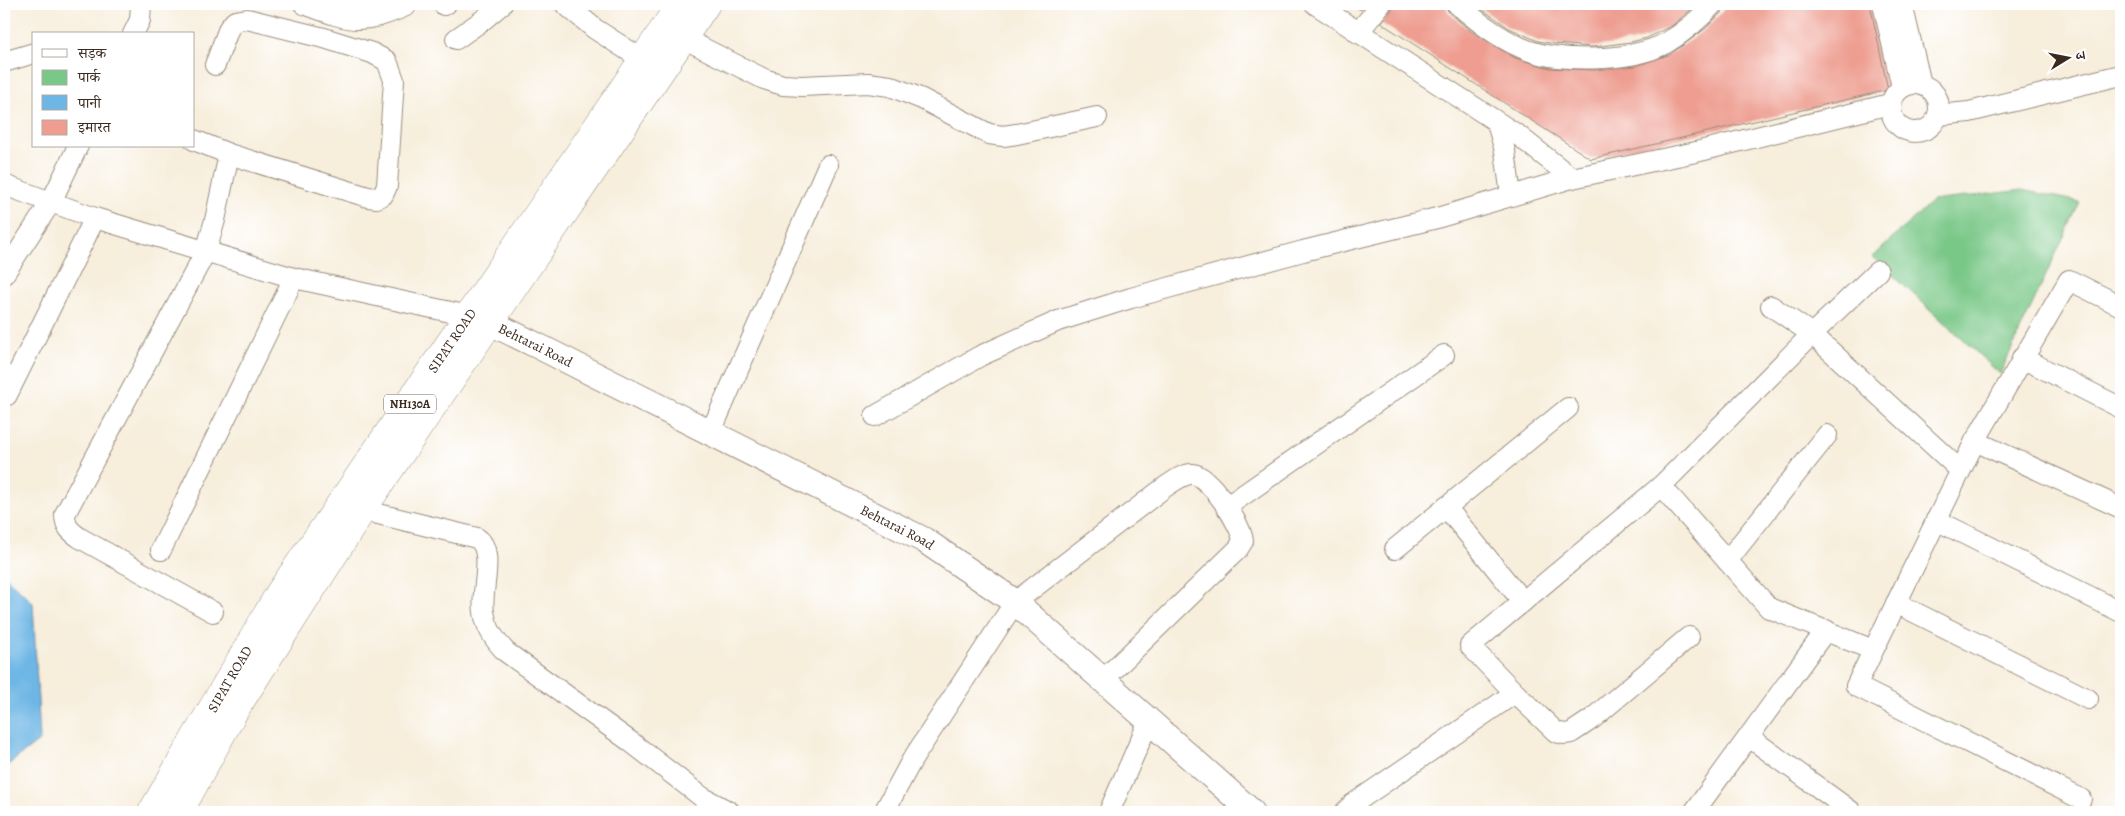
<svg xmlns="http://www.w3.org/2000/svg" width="2125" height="816" viewBox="0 0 2125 816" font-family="Alegreya,'Noto Serif Devanagari',serif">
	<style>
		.green { fill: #7ac888; stroke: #5a7953 }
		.water { fill: #6db6e5; stroke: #547082 }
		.building { fill: #ee9d90 }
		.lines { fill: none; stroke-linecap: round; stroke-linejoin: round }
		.minor-casing { stroke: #998c7d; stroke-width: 22 }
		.major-casing { stroke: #998c7d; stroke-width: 27 }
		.highway-casing { stroke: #998c7d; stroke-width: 29 }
		.minor { stroke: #fff; stroke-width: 20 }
		.major { stroke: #fff; stroke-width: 25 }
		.highway { stroke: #fff; stroke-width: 28 }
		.labels { text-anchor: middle; stroke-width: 4.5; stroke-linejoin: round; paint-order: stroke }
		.shield { fill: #fff; stroke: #766a62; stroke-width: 1 }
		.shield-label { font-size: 12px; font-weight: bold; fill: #3b2a1e }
		.street-label { font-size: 14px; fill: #3b2a1e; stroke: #fff }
	</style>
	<rect width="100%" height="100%" fill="#fff"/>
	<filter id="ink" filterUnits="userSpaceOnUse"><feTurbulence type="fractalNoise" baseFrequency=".02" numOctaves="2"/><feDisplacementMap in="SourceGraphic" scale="10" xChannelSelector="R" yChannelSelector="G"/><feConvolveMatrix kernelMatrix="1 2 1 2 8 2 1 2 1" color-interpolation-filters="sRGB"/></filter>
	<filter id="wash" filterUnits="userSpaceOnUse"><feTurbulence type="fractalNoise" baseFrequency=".0096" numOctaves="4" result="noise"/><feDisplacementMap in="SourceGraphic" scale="20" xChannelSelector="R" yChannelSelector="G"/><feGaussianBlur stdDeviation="1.12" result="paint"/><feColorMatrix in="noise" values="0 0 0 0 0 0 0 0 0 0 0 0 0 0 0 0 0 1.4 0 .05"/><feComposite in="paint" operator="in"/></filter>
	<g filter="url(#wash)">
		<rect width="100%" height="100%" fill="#f7eedc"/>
		<path class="green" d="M2022,190L2080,202L2000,374L1873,257L1932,201Z"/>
		<path class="water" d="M4,575L33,603L40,740L4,768Z"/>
		<g id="blocks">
			<g class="building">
				<path d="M1350,4H1366L1361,10Z"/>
				<path d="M1393,4H1445L1449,13L1472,32L1515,58L1550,68L1593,70L1636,66L1671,54L1705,29L1722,12L1725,4H1870L1888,90L1591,159L1381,23L1391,11Z"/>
				<path d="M1475,4H1697L1673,25L1647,38L1631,42L1593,47L1555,44L1538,41L1509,28Z"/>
			</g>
		</g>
	</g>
	<g filter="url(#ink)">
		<use href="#blocks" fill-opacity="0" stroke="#998c7d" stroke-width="1"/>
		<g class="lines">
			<defs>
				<g id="minor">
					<path d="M304,4C350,21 360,26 406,6"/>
					<path d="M565,4L595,29L643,60"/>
					<path d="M1315,4L1519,136L1572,178"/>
					<path d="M1457,4C1477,21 1496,36 1520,47C1555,64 1632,62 1666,43C1685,32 1699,20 1713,4"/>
					<path d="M1883,4L1902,87"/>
					<path d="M1902,4L1921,84"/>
					<path d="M444,5L446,4"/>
					<path d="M1358,33L1381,4"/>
					<path d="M133,34L140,20L141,4"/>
					<path d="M683,38L764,79L783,85L802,86L868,83L890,86L922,99L989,134L1003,136L1017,134L1097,117"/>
					<path d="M456,39L483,20L502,4"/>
					<path d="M4,62L34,53"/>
					<circle cx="1915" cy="108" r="24"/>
					<path d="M1938,115L1969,112L2121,75"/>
					<path d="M1497,123L1505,151L1511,196"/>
					<path d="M194,140L229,154L368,197L377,198L383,195L387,186L394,80L387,61L372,53L324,38L247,19L235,21L229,28L215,65"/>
					<path d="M4,185L95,218L294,278L469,316"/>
					<path d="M4,274L51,202L78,146"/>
					<path d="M1771,306L1812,334L1960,470"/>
					<path d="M2022,358L2121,408"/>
					<path d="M4,395H7L95,218"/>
					<path d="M875,416L980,356L1058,321L1131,298L1303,251L1437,218L1572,178L1696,152L1890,104"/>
					<path d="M710,434L828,165"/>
					<path d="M1975,441L2121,508"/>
					<path d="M1661,486L1769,608L1873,650"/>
					<path d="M1226,507L1444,355"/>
					<path d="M1446,507L1523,602"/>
					<path d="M362,510L477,538C496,551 480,591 484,612C486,628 494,640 506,652L631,742L702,797L730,812"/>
					<path d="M1936,520L2121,612"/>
					<path d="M1395,549L1568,408"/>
					<path d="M161,550L294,278"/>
					<path d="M1727,561L1827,435"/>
					<path d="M1896,603L2088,699"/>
					<path d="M213,612L80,538C70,531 65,527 65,514L206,251L215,220L229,154"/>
					<path d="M1515,693L1556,732L1564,734L1571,733L1592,719L1689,637"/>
					<path d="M1749,737L1852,812"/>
					<path d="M2081,799L1856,686L1975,441L2069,280L2121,306"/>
					<path d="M884,812L912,760L1015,602L1165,487C1173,482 1184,473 1193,474C1210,476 1242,526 1243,541L1238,549L1103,680"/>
					<path d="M1109,812L1149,721"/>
					<path d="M1345,812L1353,804L1515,693L1470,646L1661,486L1812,334L1878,271"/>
					<path d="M1694,812L1826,630"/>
				</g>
				<g id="major">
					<path id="s1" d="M471,316L489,322L538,346L924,540L1015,602L1252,812"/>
				</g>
				<g id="highway">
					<path id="s2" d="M152,812L279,594L681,4"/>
					<path d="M179,812L234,711L362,510L706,4"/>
				</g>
			</defs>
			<use href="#minor" class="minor-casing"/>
			<use href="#major" class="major-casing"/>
			<use href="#highway" class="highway-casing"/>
			<use href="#minor" class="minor"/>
			<use href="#major" class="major"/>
			<use href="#highway" class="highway"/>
		</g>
	</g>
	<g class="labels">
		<rect class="shield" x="384" y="394.5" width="52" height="19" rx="4"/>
		<g class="shield-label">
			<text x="410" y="408">NH130A</text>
		</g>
		<g class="street-label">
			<text dy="5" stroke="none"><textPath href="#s2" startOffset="559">SIPAT ROAD</textPath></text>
			<text dy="5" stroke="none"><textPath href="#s1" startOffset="71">Behtarai Road</textPath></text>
			<text dy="5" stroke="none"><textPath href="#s1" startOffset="476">Behtarai Road</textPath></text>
			<text dy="5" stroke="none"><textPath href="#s2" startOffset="154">SIPAT ROAD</textPath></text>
		</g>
	</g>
	<rect width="2125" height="816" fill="none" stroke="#fff" stroke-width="20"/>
	<rect x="32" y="32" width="162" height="115" fill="#ffffff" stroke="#b1aaa5"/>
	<rect x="42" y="49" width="25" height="8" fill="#ffffff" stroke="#b1aaa5"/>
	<text x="78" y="58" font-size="15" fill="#3b2a1e">सड़क</text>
	<rect x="42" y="70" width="25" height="15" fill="#7ac888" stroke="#b1aaa5"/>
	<text x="78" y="82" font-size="15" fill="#3b2a1e">पार्क</text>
	<rect x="42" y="95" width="25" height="15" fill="#6db6e5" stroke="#b1aaa5"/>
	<text x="78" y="108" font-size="15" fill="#3b2a1e">पानी</text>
	<rect x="42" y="120" width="25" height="15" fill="#ee9d90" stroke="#b1aaa5"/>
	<text x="78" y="132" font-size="15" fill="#3b2a1e">इमारत</text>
	<g transform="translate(2068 58) rotate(80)" stroke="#ffffff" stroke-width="4" paint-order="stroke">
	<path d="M0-4L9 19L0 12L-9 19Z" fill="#3b2a1e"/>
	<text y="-8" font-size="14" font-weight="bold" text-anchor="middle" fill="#3b2a1e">उ</text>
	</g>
</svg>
